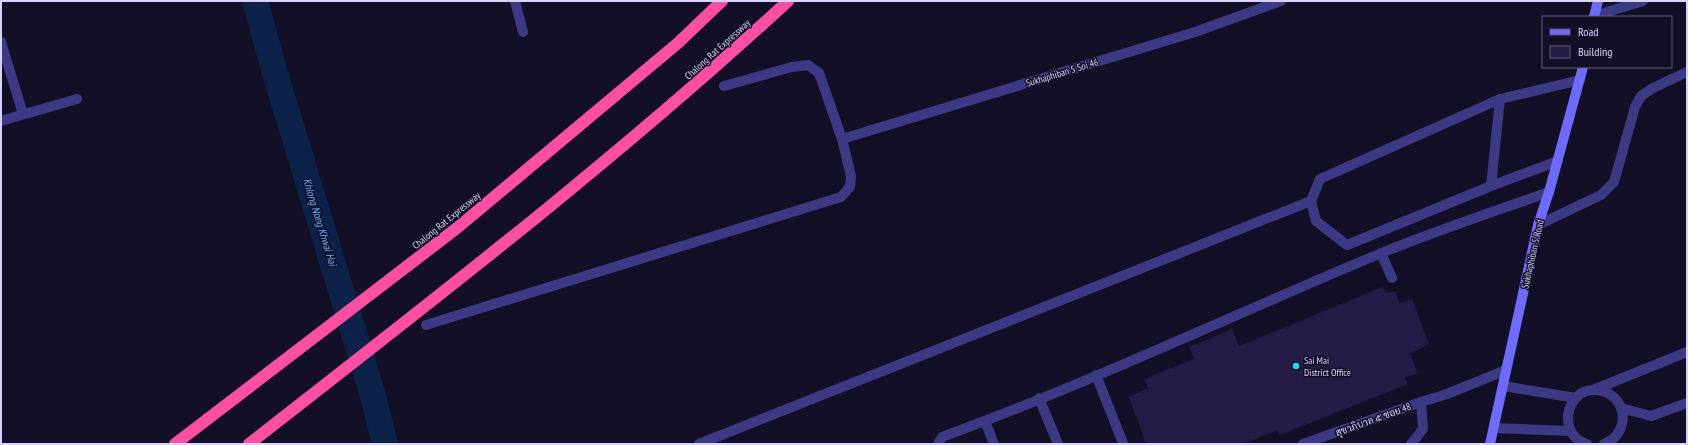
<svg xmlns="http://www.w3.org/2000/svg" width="1688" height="445" viewBox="0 0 1688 445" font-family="'PT Sans Narrow',Sarabun,sans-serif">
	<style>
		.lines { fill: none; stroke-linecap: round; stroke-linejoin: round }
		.canal { stroke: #0c2248; stroke-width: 26 }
		.building { fill: #241b47 }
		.service { stroke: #3d3a85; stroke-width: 10 }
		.minor { stroke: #3d3a85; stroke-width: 10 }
		.secondary { stroke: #6f6bff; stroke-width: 10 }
		.motorway { stroke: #ff4fa3; stroke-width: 12 }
		.poi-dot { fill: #00e5ff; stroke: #130f26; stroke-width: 1.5 }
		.labels { text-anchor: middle; stroke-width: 3; stroke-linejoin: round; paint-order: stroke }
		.street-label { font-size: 10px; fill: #d9d4ff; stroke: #130f26 }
		.poi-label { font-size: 10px; fill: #d9d4ff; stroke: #130f26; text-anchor: start }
		.water-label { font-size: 11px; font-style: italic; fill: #62b6ff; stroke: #130f26 }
	</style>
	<rect width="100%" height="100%" fill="#130f26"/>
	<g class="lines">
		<path class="canal" d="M255,1L275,73L373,396L385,444"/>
	</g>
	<path class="building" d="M1383,287L1386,293L1395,291L1400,303L1412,299L1429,344L1410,354L1418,373L1405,378L1408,384L1280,435L1277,430L1243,444H1146L1129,397L1148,388L1144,379L1194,359L1189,347L1232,329L1239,346Z"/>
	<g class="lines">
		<g class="service">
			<path d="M515,1L523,32"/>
			<path d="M1594,16L1643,1"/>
			<path d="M1,42L23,114"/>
			<path d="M1558,161L1491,186L1347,245L1316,221L1311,201L1320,179L1500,99L1580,80"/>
			<path d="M1491,186L1500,99"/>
			<path d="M1538,225L1601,195L1614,182L1635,107L1641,96L1653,88L1687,72"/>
			<path d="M1381,253L1392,278"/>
			<path d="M1096,375L1123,443"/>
			<path d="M1039,398L1058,444"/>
			<path d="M985,421L994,444"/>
			<path d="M699,444L1311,201"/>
			<path d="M938,444L942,437C1090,383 1233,315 1379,254C1435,231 1493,212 1549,192"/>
			<path d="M1303,444L1421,402"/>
			<path d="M1411,444L1423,429L1421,402L1447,394L1506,370"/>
		</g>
		<g class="minor">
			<path d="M1,121L77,99"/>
			<path d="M842,139L1195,32L1281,1"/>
			<path d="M426,325L841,197L850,187L851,176L842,139L819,73L808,65L792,67L724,86"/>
			<path d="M1503,386L1576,398"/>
			<path d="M1593,390L1687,352"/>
			<path d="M1621,408L1651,416L1687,403"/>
			<path d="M1494,428L1571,431"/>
			<path d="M1587,444C1558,436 1564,391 1593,390C1626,389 1634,432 1604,444"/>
		</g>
		<g class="secondary">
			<path d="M1594,17L1598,1"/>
			<path d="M1490,444L1538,225L1549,192L1583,67"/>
		</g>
		<g class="motorway">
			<path d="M175,444L457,228L678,43L722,1"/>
			<path d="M249,444C432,301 617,159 788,1"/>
		</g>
	</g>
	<circle class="poi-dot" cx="1296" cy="366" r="4"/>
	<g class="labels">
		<g class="street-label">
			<text transform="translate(717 49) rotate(-42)" y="4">Chalong Rat Expressway</text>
			<text transform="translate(1062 72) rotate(-17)" y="4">Sukhaphiban 5 Soi 46</text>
			<text transform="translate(446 220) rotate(-39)" y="4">Chalong Rat Expressway</text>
			<text transform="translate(1532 254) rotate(-77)" y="4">Sukhaphiban 5 Road</text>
			<text transform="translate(1373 419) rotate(-20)" y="4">สุขาภิบาล ๕ ซอย 48</text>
		</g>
		<g class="poi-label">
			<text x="1304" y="364">Sai Mai<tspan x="1304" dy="12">District Office</tspan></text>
		</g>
		<g class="water-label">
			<text transform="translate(320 222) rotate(73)" y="4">Khlong Nong Khwai Hai</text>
		</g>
	</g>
	<rect width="1688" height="445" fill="none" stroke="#d9d4ff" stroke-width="4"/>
	<rect x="1542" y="16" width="130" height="52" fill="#130f26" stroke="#625e7d"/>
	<rect x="1550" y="29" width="20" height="6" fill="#6f6bff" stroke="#625e7d"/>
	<text x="1578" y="36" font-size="12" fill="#d9d4ff">Road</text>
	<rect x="1550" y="46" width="20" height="12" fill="#241b47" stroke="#625e7d"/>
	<text x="1578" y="56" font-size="12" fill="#d9d4ff">Building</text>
</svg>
